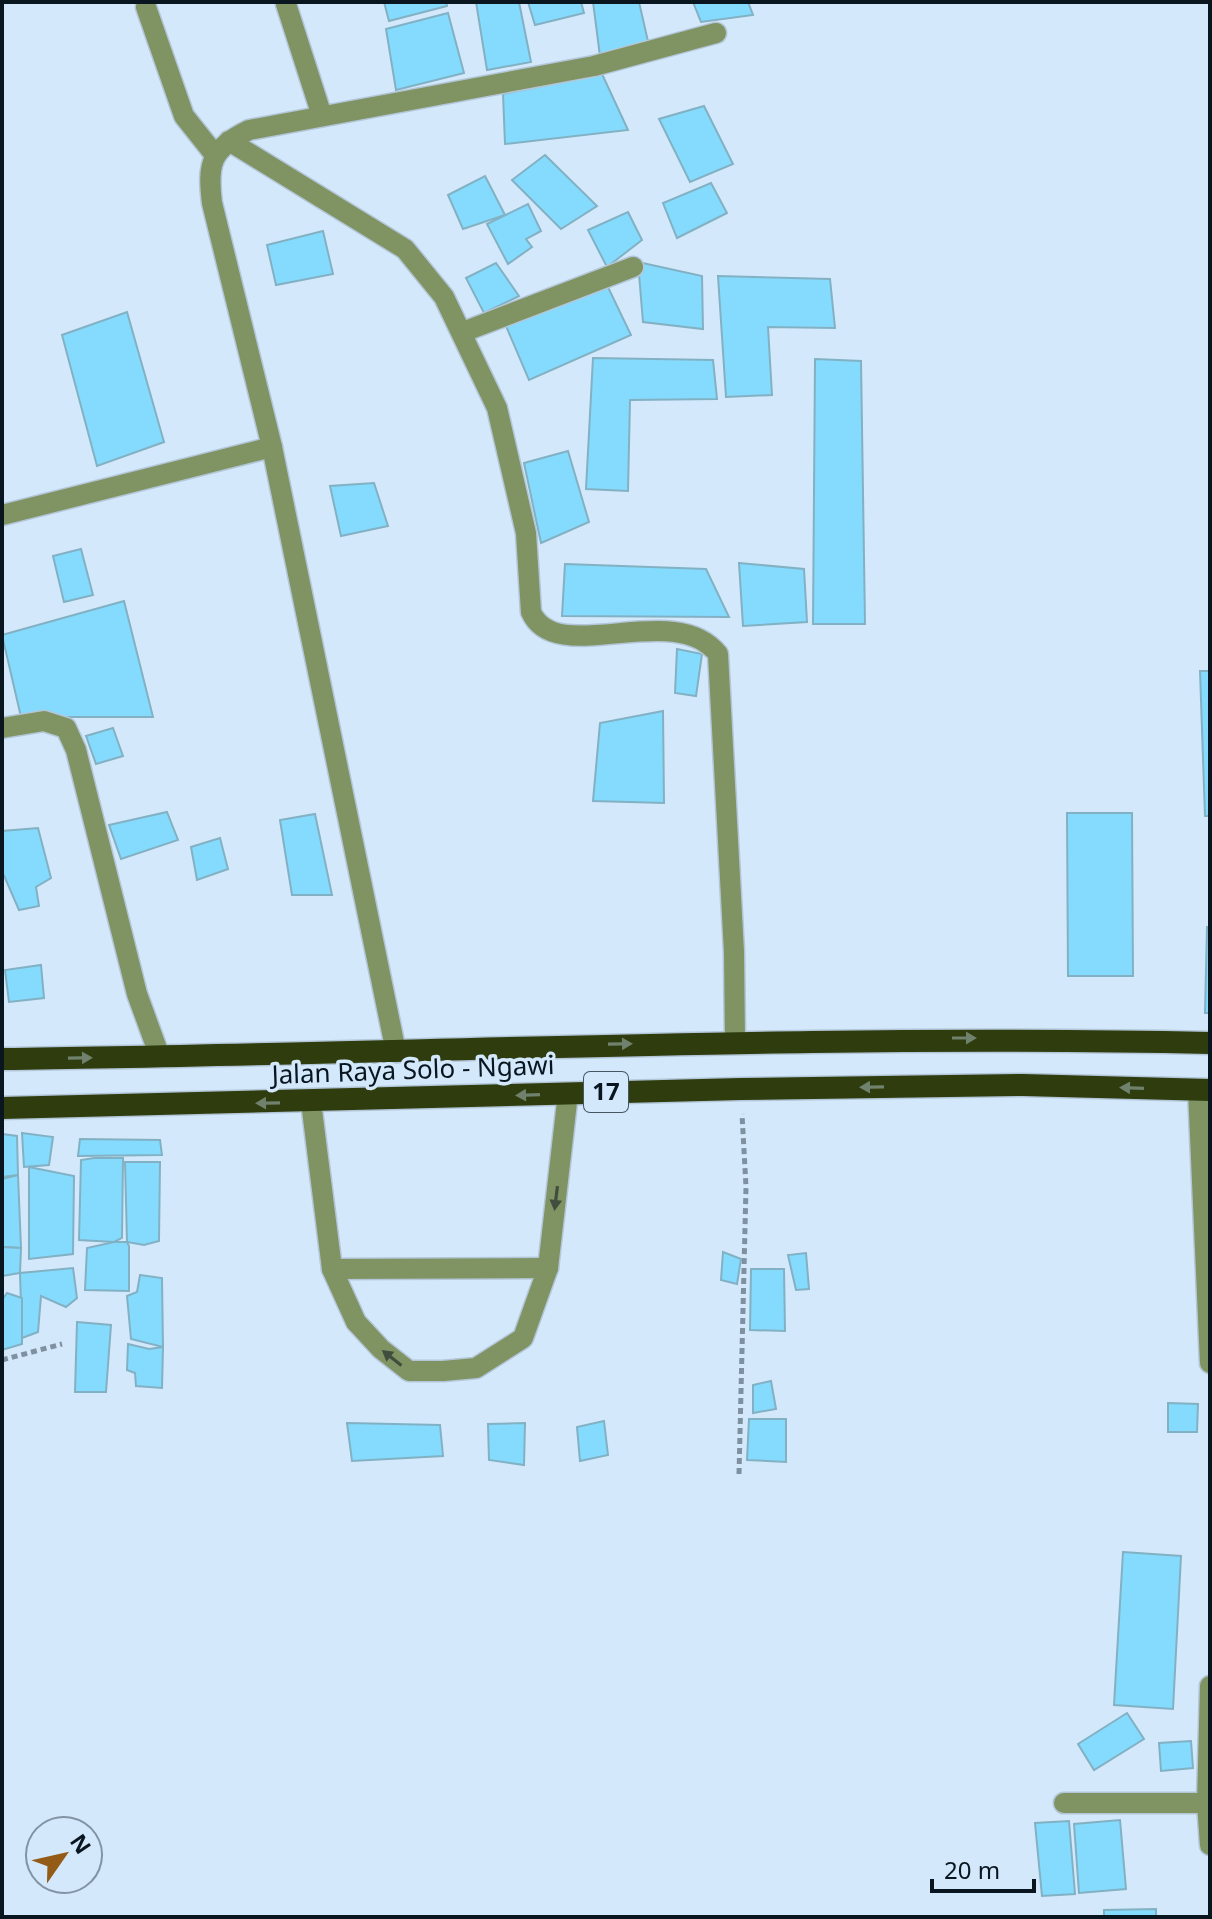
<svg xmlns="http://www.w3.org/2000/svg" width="1212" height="1919" viewBox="0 0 1212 1919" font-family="'Noto Sans',sans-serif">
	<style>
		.building { fill: #85dbfe; stroke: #82b1c4; stroke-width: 2 }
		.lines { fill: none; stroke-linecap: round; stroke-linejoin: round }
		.service-casing { stroke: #b3c6d8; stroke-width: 23 }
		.minor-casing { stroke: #b3c6d8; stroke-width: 23 }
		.trunk-casing { stroke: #b3c6d8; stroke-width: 25 }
		.path { stroke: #7f91a0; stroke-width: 5; stroke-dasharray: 6 4; stroke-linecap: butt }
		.service { stroke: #809363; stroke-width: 20 }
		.minor { stroke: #809363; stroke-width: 20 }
		.trunk { stroke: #2e3c0e; stroke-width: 22 }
		.oneway { fill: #70816d }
		.oneway2 { fill: #3f4e3e }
		.labels { text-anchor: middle; stroke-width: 7; stroke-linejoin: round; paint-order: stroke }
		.shield { fill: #d3e8fb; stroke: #465562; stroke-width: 2 }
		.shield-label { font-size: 24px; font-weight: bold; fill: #091620 }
		.street-label { font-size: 26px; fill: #091620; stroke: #d3e8fb }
	</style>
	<rect width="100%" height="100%" fill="#d3e8fb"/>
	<g class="building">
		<path d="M384,2H446L447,6L389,21Z"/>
		<path d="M476,2H519L531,62L487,70Z"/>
		<path d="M528,2H581L584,13L535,25Z"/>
		<path d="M593,2H639L650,50L601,64Z"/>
		<path d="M693,2H748L753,15L701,22Z"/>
		<path d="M448,13L464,73L396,90L386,29Z"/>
		<path d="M602,74L628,130L505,144L503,94Z"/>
		<path d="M704,106L733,164L690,182L659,119Z"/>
		<path d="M545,155L597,206L561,229L512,180Z"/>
		<path d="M485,176L505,215L463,229L448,195Z"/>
		<path d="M711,183L727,213L677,238L663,203Z"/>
		<path d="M528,204L541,231L526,239L532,247L508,264L487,224Z"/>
		<path d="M628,212L642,240L607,267L588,230Z"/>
		<path d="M323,231L333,274L276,285L267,245Z"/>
		<path d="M638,262L702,276L703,329L643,322Z"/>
		<path d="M496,263L519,296L484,313L466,278Z"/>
		<path d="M718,276L830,279L835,328L768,327L772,395L726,397Z"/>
		<path d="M606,283L631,335L529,380L506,326Z"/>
		<path d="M127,312L164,442L97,466L62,335Z"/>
		<path d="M593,358L713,360L717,399L630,400L628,491L586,489Z"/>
		<path d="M815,359L861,361L865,624H813Z"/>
		<path d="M568,451L589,522L541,543L524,463Z"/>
		<path d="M374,483L388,526L341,536L330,486Z"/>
		<path d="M81,549L93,595L64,602L53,556Z"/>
		<path d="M739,563L804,569L807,622L743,626Z"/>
		<path d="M565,564L706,569L729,617L562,616Z"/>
		<path d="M124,601L153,717H21L2,635Z"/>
		<path d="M677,649L702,654L696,696L675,693Z"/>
		<path d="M1200,671H1210V816H1205Z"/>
		<path d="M663,711L664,803L593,801L600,723Z"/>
		<path d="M113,728L123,756L96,764L86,736Z"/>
		<path d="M167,812L178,840L121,859L109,825Z"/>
		<path d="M1067,813H1132L1133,976H1068Z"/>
		<path d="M315,814L332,895H292L280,820Z"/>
		<path d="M38,828L51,878L36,887L39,906L19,910L2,871V831Z"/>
		<path d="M220,838L228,869L197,880L191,847Z"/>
		<path d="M1207,927H1210V1013H1205Z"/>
		<path d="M41,965L44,998L9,1002L5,970Z"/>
		<path d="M22,1133L53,1137L49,1165L24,1167Z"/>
		<path d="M2,1134L17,1136L18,1175L2,1177Z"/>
		<path d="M80,1139L160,1140L162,1155L78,1156Z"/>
		<path d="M94,1158H123L122,1238L114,1242L79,1240L81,1160Z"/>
		<path d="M125,1162H160L159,1241L144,1245L127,1242Z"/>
		<path d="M29,1167L74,1176L73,1254L29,1259Z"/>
		<path d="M18,1175L21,1248L2,1247V1179Z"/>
		<path d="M114,1242H127L129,1246V1291L85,1290L87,1248Z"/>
		<path d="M2,1247L21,1248L20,1273L2,1276Z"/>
		<path d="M723,1252L741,1259L737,1284L721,1280Z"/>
		<path d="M806,1253L809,1289L796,1290L788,1255Z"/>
		<path d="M73,1268L77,1298L66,1307L41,1296L38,1332L22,1338L20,1273Z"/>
		<path d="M751,1269H784L785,1331L750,1330Z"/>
		<path d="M140,1275L162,1278L163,1347L131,1339L127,1296L137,1292Z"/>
		<path d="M7,1293L22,1298V1344L2,1350V1300Z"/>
		<path d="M77,1322L111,1325L106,1392H75Z"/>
		<path d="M128,1344L149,1349L163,1347L162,1388L136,1386L135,1373L127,1370Z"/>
		<path d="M771,1381L776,1409L753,1413V1385Z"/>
		<path d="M1168,1403L1198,1404L1197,1432H1168Z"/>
		<path d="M749,1419H786V1462L747,1460Z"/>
		<path d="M604,1421L608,1455L580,1461L577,1427Z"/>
		<path d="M347,1423L440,1425L443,1456L352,1461Z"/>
		<path d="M525,1423L524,1465L489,1460L488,1424Z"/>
		<path d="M1123,1552L1181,1556L1173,1709L1114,1705Z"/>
		<path d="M1127,1713L1144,1739L1094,1770L1078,1744Z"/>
		<path d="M1191,1741L1193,1768L1161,1771L1159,1743Z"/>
		<path d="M1120,1820L1126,1889L1079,1893L1074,1824Z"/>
		<path d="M1069,1821L1075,1894L1042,1896L1035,1823Z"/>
		<path d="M1156,1909V1917H1104V1910Z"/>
	</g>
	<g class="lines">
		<defs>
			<g id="service">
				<path d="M146,7L184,116L215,155"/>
				<path d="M311,1102L332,1269L356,1322L381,1349L409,1371H443L476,1368L523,1338L548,1268L568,1093"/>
				<path d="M332,1269L548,1268"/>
				<path d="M1064,1803H1207"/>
			</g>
			<g id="minor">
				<path d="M286,4L322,116"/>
				<path d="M229,141L405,249L444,297L497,408L526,533L531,612C556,669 674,598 718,654L734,952L735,1041"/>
				<path d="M463,332L633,267"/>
				<path d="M2,515L272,447"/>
				<path d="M2,728L44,721L66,728L76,750L137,994L160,1057"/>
				<path d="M396,1052L272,447L212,203C207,163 211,149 249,130L594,66L716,33"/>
				<path d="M1198,1090L1210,1363"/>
				<path d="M1210,1686L1207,1803L1210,1845"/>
			</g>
			<g id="trunk">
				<path d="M2,1059C405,1054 807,1034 1210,1043"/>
				<path d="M2,1108L741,1089L1023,1085L1210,1090"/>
			</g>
		</defs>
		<use href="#service" class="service-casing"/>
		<use href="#minor" class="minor-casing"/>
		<use href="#trunk" class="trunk-casing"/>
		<g class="path">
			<path d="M2,1360L62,1344"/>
			<path d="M739,1474L746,1187L742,1114"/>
		</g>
		<use href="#service" class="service"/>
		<use href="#minor" class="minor"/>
		<use href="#trunk" class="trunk"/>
	</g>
	<defs><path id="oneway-solid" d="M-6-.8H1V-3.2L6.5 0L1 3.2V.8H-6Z" transform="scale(2)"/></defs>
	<g class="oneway">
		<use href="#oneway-solid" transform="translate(964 1038)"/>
		<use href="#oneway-solid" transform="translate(620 1044) rotate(-1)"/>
		<use href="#oneway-solid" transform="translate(80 1058) rotate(-1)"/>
		<use href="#oneway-solid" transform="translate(872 1087) rotate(179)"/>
		<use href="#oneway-solid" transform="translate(1132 1088) rotate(-178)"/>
		<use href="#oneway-solid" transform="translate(528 1095) rotate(178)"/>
		<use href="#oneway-solid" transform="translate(268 1103) rotate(179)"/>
	</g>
	<g class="oneway2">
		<use href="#oneway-solid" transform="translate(556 1198) rotate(97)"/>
		<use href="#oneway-solid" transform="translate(392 1358) rotate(-142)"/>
	</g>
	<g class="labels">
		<rect class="shield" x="584" y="1072" width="44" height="40" rx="6"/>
		<g class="shield-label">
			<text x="606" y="1100">17</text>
		</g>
		<g class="street-label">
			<text transform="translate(413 1070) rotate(-2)" y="9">Jalan Raya Solo - Ngawi</text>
		</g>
	</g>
	<rect width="1212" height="1919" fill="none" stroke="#091620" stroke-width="8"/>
	<g transform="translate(64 1855) rotate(56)"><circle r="38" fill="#d3e8fb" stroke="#8294a3" stroke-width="2"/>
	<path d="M0-6L14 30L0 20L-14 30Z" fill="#935b15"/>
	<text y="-12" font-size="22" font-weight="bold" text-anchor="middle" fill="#091620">N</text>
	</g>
	<path d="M932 1879v12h102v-12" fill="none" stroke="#091620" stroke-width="4"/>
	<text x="944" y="1879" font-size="24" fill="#091620" stroke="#d3e8fb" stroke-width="6" paint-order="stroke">20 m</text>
</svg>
